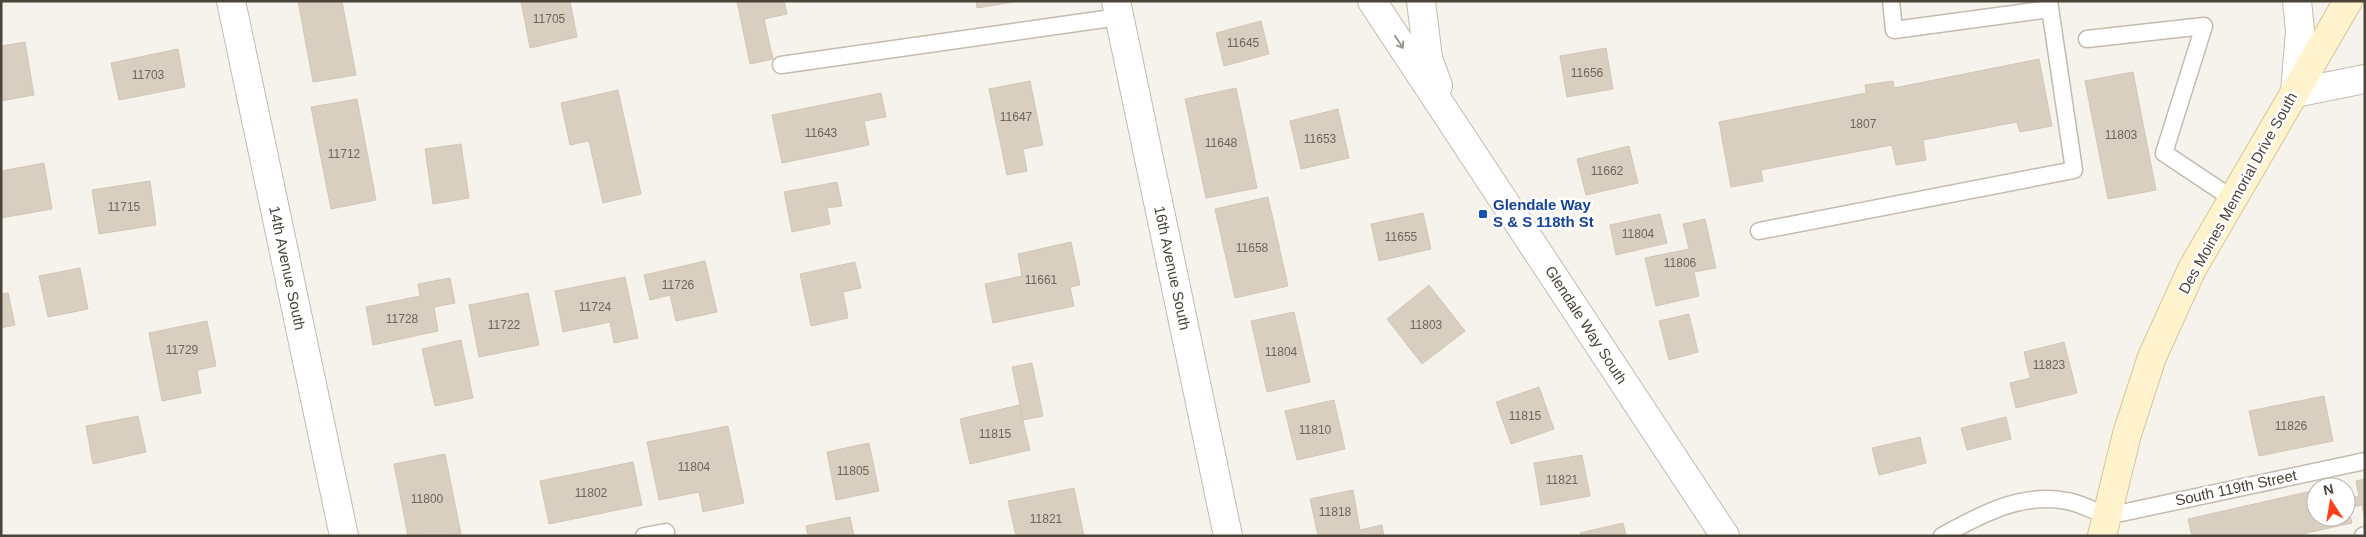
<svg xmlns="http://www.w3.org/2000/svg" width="2366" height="537" viewBox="0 0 2366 537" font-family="Arial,sans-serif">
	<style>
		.building { fill: #d8cfc1; stroke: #d3c7b4 }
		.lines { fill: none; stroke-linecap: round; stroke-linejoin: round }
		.service-casing { stroke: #c2bbae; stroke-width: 19 }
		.minor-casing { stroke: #c2bbae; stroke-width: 30 }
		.tertiary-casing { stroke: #c2bbae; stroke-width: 30 }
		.secondary-casing { stroke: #d6c79b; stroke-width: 30 }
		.service { stroke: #fff; stroke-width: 16 }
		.minor { stroke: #fff; stroke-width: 28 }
		.tertiary { stroke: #fff; stroke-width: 28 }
		.secondary { stroke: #fff3cd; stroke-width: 28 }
		.oneway { stroke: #9c9892 }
		.transit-dot { fill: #1a4fb4; stroke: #fff; stroke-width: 2 }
		.labels { text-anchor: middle; stroke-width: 5; stroke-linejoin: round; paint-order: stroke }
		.number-label { font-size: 12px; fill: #6e675b }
		.street-label { font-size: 15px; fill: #4b4439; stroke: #fff }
		.transit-label { font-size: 15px; font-weight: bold; fill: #164399; stroke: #fff; text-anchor: start }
	</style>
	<rect width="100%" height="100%" fill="#f6f3ec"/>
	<g class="building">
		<path d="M298,1H342L356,75L313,82Z"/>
		<path d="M521,1H570L577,37L530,48Z"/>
		<path d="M737,1H784L787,14L764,19L773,59L750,64Z"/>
		<path d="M976,1H1020L977,8Z"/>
		<path d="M1261,21L1269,54L1224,66L1216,33Z"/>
		<path d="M25,42L34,95L1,101V46Z"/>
		<path d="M1606,48L1613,89L1567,97L1560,56Z"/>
		<path d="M178,49L185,87L119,100L111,63Z"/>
		<path d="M2039,59L2052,126L2020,132L2017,122L1923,140L1926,160L1896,165L1892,145L1761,170L1763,181L1731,187L1719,122L1866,93L1865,85L1893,81L1894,88Z"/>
		<path d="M2133,72L2156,190L2108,199L2085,81Z"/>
		<path d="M1030,81L1043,145L1023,149L1027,171L1007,175L989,89Z"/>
		<path d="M1236,88L1257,188L1206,198L1185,99Z"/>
		<path d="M618,90L641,194L603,203L589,141L570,145L561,103Z"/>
		<path d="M881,93L886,117L864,121L869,145L782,163L772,115Z"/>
		<path d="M357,99L376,200L331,209L311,107Z"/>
		<path d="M1338,109L1349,158L1301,169L1290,121Z"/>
		<path d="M461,144L469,198L433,204L425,149Z"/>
		<path d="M1629,146L1638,183L1586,195L1577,159Z"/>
		<path d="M44,163L52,209L1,218V171Z"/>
		<path d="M150,181L156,225L99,234L92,190Z"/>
		<path d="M837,182L842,206L827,208L830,224L792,232L784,192Z"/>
		<path d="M1268,197L1288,286L1235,298L1215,209Z"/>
		<path d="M1423,213L1431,249L1379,261L1371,224Z"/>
		<path d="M1660,214L1667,243L1616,255L1610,225Z"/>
		<path d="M1705,219L1716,268L1694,272L1699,296L1656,306L1645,258L1689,249L1683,224Z"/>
		<path d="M1071,242L1080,285L1070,287L1074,306L993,323L985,284L1022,276L1018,254Z"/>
		<path d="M705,261L717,312L676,321L670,295L650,300L644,275Z"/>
		<path d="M855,262L861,288L843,292L848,318L811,326L800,274Z"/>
		<path d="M80,268L88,309L48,317L39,276Z"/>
		<path d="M625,277L638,338L614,343L610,322L563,332L555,291Z"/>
		<path d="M450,278L455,303L434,307L438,331L373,345L366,307L420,296L418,284Z"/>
		<path d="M1429,285L1465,331L1422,364L1387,319Z"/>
		<path d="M8,293L15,325L1,328V294Z"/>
		<path d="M528,293L539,345L479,357L469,305Z"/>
		<path d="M1294,312L1310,382L1267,392L1251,321Z"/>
		<path d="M1689,314L1698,352L1669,360L1659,321Z"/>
		<path d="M207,321L216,366L197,370L201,393L162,401L149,333Z"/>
		<path d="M461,340L473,398L435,406L422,349Z"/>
		<path d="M2064,342L2077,393L2016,408L2010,383L2030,378L2024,352Z"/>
		<path d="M1032,363L1043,416L1023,420L1012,367Z"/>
		<path d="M1539,387L1554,429L1511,444L1496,402Z"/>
		<path d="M2324,396L2333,441L2259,456L2249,411Z"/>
		<path d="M1334,400L1345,449L1297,460L1285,411Z"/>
		<path d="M1019,405L1030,450L970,464L960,419Z"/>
		<path d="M138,416L146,452L93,464L86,426Z"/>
		<path d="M2006,417L2011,439L1967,450L1961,428Z"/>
		<path d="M728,426L744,503L703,512L699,492L659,500L647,442Z"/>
		<path d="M1920,437L1926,463L1879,475L1872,448Z"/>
		<path d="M869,443L879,491L836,500L827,452Z"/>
		<path d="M445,454L461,534L408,536L394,464Z"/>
		<path d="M1582,455L1590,496L1541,505L1534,463Z"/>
		<path d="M633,462L642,505L549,524L540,481Z"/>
		<path d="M2365,479V519L2362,505L2348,508L2352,523L2293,536H2192L2188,519L2316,490V517H2346V496L2347,499L2359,496L2356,481Z"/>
		<path d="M1074,488L1084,536H1016L1008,501Z"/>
		<path d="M1353,490L1360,530L1382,525L1384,536H1318L1310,499Z"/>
		<path d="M850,517L854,536H808L806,526Z"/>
		<path d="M1623,523L1626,536H1581L1580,533Z"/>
	</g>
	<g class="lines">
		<defs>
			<g id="service">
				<path d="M1891,1L1894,30L2050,9"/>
				<path d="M2087,39L2204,26L2164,153L2233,199"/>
				<path d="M781,65L1119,17"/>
				<path d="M1759,231L2074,170L2049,1"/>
				<path d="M644,536L666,532"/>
				<path d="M1942,536C1980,515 2021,492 2067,501C2080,503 2094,511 2107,516L2365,461"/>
				<path d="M2363,536L2365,535"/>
			</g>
			<g id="minor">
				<path d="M231,1L344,536"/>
				<path d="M1116,1L1228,536"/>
				<path d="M2295,93L2365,79"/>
			</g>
			<g id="tertiary">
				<path d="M1372,1L1725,536"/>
				<path d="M1421,1L1428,58L1438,86"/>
				<path d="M2295,93L2300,31L2297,1"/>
			</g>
			<path id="secondary" d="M2102,536L2127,434L2152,357L2192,269L2348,1"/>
		</defs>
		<use href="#service" class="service-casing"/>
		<use href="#minor" class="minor-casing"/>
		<use href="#tertiary" class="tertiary-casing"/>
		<use href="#secondary" class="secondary-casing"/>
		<use href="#service" class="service"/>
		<use href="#minor" class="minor"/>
		<use href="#tertiary" class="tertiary"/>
		<use href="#secondary" class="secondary"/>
	</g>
	<defs><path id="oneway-shaft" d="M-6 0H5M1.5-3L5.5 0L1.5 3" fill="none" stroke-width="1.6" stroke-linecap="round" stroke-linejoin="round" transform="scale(1.25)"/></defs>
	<use class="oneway" href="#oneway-shaft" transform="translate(1399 42) rotate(56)"/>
	<rect class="transit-dot" x="1478" y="209" width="10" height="10" rx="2.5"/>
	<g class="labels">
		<g class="number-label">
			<text x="549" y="23">11705</text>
			<text x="1243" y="47">11645</text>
			<text x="1587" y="77">11656</text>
			<text x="148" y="79">11703</text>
			<text x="1016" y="121">11647</text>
			<text x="1863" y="128">1807</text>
			<text x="821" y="137">11643</text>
			<text x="2121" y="139">11803</text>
			<text x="1320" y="143">11653</text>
			<text x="1221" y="147">11648</text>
			<text x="344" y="158">11712</text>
			<text x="1607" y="175">11662</text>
			<text x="124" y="211">11715</text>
			<text x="1638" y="238">11804</text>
			<text x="1401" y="241">11655</text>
			<text x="1252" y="252">11658</text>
			<text x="1680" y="267">11806</text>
			<text x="1041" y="284">11661</text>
			<text x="678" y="289">11726</text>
			<text x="595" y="311">11724</text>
			<text x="402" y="323">11728</text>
			<text x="504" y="329">11722</text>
			<text x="1426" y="329">11803</text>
			<text x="182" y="354">11729</text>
			<text x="1281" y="356">11804</text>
			<text x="2049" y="369">11823</text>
			<text x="1525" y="420">11815</text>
			<text x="2291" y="430">11826</text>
			<text x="1315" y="434">11810</text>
			<text x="995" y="438">11815</text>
			<text x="694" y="471">11804</text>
			<text x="853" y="475">11805</text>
			<text x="1562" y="484">11821</text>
			<text x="591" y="497">11802</text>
			<text x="427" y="503">11800</text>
			<text x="1335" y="516">11818</text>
			<text x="1046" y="523">11821</text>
		</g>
		<g class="street-label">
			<text transform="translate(2238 193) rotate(-61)" y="5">Des Moines Memorial Drive South</text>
			<text transform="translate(287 268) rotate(78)" y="5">14th Avenue South</text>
			<text transform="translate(1172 268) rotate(78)" y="5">16th Avenue South</text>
			<text transform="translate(1586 325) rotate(57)" y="5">Glendale Way South</text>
			<text transform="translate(2236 488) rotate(-12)" y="5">South 119th Street</text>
		</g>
		<g class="transit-label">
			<text x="1493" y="210">Glendale Way<tspan x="1493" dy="17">S &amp; S 118th St</tspan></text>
		</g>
	</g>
	<rect width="2366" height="537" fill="none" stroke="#4b4439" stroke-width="5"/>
	<g transform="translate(2331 502) rotate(348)"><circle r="24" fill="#ffffff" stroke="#b7b4b0"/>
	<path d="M0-4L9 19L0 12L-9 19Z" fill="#fc3f1d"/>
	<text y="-8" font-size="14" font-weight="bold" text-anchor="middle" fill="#4b4439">N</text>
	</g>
</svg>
